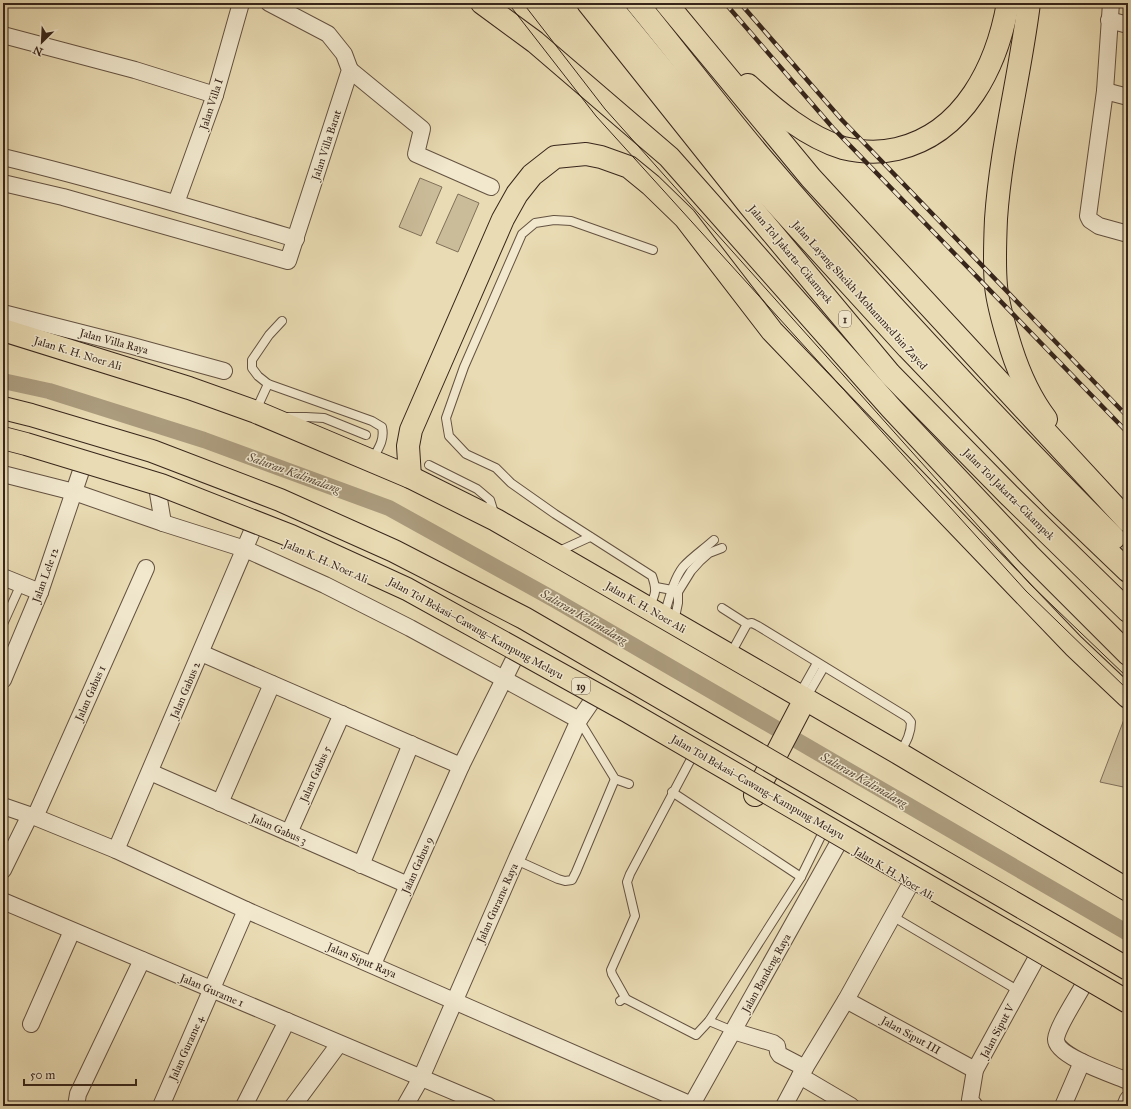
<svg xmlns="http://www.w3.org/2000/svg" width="1131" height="1109" viewBox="0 0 1131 1109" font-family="'IM FELL Great Primer',serif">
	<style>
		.green { fill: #cbbc99; stroke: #81705a }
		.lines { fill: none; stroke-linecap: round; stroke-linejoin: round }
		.canal { stroke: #ac9d7f; stroke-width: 16 }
		.service-casing { stroke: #645241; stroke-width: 10 }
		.minor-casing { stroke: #645241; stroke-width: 18 }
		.primary-casing { stroke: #37251b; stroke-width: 24 }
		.motorway-casing { stroke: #37251b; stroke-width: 24 }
		.service { stroke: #f1e8ce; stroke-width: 8 }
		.minor { stroke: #f1e8ce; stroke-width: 16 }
		.primary { stroke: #e9dbb3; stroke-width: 22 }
		.motorway { stroke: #e9dbb3; stroke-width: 22 }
		.tram { stroke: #37251b; stroke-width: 1 }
		.rail-casing { stroke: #37251b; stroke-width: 4.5 }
		.rail { stroke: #f1e8ce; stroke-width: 3; stroke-dasharray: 9; stroke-linecap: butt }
		.motorway-bridge-casing { stroke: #37251b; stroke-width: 24; stroke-linecap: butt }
		.motorway-bridge { stroke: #e9dbb3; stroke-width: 22 }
		.labels { text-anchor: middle; stroke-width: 3; stroke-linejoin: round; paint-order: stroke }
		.shield { fill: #f1e8ce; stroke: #6f6051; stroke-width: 1 }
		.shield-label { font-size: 10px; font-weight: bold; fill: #37251b }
		.street-label { font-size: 11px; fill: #37251b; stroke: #f1e8ce }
		.water-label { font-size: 12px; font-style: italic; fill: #5a4939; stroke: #f1e8ce }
	</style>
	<rect width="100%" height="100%" fill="#e9dbb3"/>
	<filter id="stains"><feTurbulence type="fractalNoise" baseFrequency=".005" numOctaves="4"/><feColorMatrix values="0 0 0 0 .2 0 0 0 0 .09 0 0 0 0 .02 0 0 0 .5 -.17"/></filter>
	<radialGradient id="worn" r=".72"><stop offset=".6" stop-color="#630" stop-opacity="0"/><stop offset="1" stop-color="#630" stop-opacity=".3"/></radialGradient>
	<g class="green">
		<path d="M420,178L442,187L421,236L399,227Z"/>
		<path d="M458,194L479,203L458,252L436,243Z"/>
		<path d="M1128,709V788L1100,782Z"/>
	</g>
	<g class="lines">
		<path class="canal" d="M3,381L49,391L204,440L389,508L555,600L1128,933"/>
		<defs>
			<g id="service">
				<path d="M282,321L269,335L252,360V368L258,376L268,384L372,421L382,427C385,440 378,449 372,460"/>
				<path d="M256,410L268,384"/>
				<path d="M286,417H306L324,418L366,435"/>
				<path d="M429,465L477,489L490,500L495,516"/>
				<path d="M557,552L590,537"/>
				<path d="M656,587L672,590"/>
				<path d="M649,607C656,594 657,590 652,576L555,514L511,483L496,468L466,454L449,436L446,418L464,367L522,234L535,223L554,220L571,221L653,250"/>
				<path d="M722,608L747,624"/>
				<path d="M664,616C669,600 673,580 683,567C692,557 704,549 714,540"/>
				<path d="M674,622L678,603V592L691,571L700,561L709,553L722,548"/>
				<path d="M3,624L21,584"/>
				<path d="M730,655L747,624L752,623L758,626L907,717L911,722C911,734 906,742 900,753"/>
				<path d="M799,695L817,663"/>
				<path d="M806,698L824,667"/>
				<path d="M579,720L615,779L629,784"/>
				<path d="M672,792L801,877"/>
				<path d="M516,860L558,879L565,881L572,880L576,872L615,779"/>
				<path d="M892,916L1019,991"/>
				<path d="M626,999L612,974L611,970L635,916L627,882L630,874L691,759"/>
				<path d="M620,1001L623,999H626L696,1035L709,1021L801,877L824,830"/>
				<path d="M709,1021L733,1031"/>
			</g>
			<g id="minor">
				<path d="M1111,3L1105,91L1088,216L1090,220L1099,226L1128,234"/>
				<path d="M1109,20L1128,25"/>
				<path d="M3,35L135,70L215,95"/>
				<path d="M350,70L422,129L416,154L491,187"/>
				<path d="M1105,91L1128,97"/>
				<path d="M3,157C102,181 199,210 296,239"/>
				<path d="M3,183L63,197L288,261L350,70L344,54L328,34L269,3"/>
				<path d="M176,203L215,95L241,3"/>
				<path d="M3,313L129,345L224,371"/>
				<path d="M3,474L74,492L163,523L245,549L325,585L410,628L579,720"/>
				<path d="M158,493L163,523"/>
				<path d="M3,577L40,592"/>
				<path d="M201,653L461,766"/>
				<path d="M3,680L40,592L82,468"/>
				<path d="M150,772L408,885"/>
				<path d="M220,803L272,684"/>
				<path d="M3,806L35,817L116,850L246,910L694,1106"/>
				<path d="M35,817L146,568"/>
				<path d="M289,833L342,714"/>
				<path d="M116,850L253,529"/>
				<path d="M361,865L411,744"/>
				<path d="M3,870L30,815"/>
				<path d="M3,901L488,1106"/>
				<path d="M373,964L461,766L515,657"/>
				<path d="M1084,984C1078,996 1057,1027 1056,1039C1055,1056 1114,1075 1128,1081"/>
				<path d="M846,1000L975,1070"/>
				<path d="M31,1024L72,931"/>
				<path d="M733,1031L773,1043L777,1046L778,1052L780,1055L805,1068"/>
				<path d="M800,1076L851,1106"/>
				<path d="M76,1106L78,1094L142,960"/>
				<path d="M161,1106L246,910"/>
				<path d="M244,1106L287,1021"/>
				<path d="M293,1106L339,1044"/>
				<path d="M405,1106L421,1078L516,860L579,720L592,701"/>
				<path d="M691,1106L840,840"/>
				<path d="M784,1106L800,1076L846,1000L911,883"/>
				<path d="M975,1106L970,1100L975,1070L1037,957"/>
				<path d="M1063,1106L1082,1062"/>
				<path d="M1125,1106L1128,1099"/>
			</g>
			<g id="primary">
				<path d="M3,330L189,388L256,412L410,477L496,520L900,754L1128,890"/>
				<path d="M755,795L805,699"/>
			</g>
			<g id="motorway">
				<path d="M482,3L535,42L669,157L891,408L1029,555L1128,654"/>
				<path d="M588,3L749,205L890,374L1009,495L1128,611"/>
				<path d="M608,3L742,166L908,348L1057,503L1128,571"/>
				<path d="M637,3C678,53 717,105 759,155C872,287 991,414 1114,538"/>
				<path d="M666,3L811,178L1128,521"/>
				<path d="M1029,3C1020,76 1001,146 996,219C995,242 994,264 996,286C998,307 1005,328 1011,348C1019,373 1030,398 1046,419"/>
				<path d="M748,85C775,110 807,137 843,148C860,152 880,153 897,149C965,133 997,65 1008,3"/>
				<path d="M410,477L408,446L411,430L503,219L517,194L532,175L555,157L586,154L601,157L629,167L651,185L685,218L772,331L1074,646L1128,697"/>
			</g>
		</defs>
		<use href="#service" class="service-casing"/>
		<use href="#minor" class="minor-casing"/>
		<use href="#primary" class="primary-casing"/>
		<use href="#motorway" class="motorway-casing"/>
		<use href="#service" class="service"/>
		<use href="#minor" class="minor"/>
		<use href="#primary" class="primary"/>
		<use href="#motorway" class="motorway"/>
		<g class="tram">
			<path d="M508,3L596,116L1026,591L1128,690"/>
			<path d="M523,3L605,109L1031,585L1128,678"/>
		</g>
		<defs>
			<g id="rail">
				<path d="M725,3L833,128L1128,433"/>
				<path d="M740,3L842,120L1128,417"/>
			</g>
		</defs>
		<use href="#rail" class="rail-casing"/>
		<use href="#rail" class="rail"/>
		<defs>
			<g id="motorway-bridge">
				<path d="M3,408L31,415L152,451L280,500L394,551L524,618L1128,969"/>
				<path d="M3,438L26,444L161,485L291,536L407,589L627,711L1128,1002"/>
			</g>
		</defs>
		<use href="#motorway-bridge" class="motorway-bridge-casing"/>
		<use href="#motorway-bridge" class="motorway-bridge"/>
	</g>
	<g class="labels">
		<g class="shield">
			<rect x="839" y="311" width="12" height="16" rx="3"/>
			<rect x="572" y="678" width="18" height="16" rx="3"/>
		</g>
		<g class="shield-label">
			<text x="845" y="323">1</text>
			<text x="581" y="690">19</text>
		</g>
		<g class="street-label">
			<text transform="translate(211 104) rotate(-72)" y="4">Jalan Villa I</text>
			<text transform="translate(326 145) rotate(-72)" y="4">Jalan Villa Barat</text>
			<text transform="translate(791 254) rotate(50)" y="4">Jalan Tol Jakarta–Cikampek</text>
			<text transform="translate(860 295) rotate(48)" y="4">Jalan Layang Sheikh Mohammed bin Zayed</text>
			<text transform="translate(114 341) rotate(15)" y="4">Jalan Villa Raya</text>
			<text transform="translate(78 353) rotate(17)" y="4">Jalan K. H. Noer Ali</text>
			<text transform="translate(1009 494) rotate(45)" y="4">Jalan Tol Jakarta–Cikampek</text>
			<text transform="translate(326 561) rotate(24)" y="4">Jalan K. H. Noer Ali</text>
			<text transform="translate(45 575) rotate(-70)" y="4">Jalan Lele 12</text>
			<text transform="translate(646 607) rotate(30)" y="4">Jalan K. H. Noer Ali</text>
			<text transform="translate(476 628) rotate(29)" y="4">Jalan Tol Bekasi–Cawang–Kampung Melayu</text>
			<text transform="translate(185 690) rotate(-67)" y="4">Jalan Gabus 2</text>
			<text transform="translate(90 693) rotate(-66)" y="4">Jalan Gabus 1</text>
			<text transform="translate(315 774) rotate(-66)" y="4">Jalan Gabus 5</text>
			<text transform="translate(758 787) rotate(30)" y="4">Jalan Tol Bekasi–Cawang–Kampung Melayu</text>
			<text transform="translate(279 829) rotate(24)" y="4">Jalan Gabus 3</text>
			<text transform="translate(417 865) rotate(-66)" y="4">Jalan Gabus 9</text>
			<text transform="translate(894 873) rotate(31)" y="4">Jalan K. H. Noer Ali</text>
			<text transform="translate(497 903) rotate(-66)" y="4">Jalan Gurame Raya</text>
			<text transform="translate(362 960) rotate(23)" y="4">Jalan Siput Raya</text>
			<text transform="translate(766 973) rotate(-61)" y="4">Jalan Bandeng Raya</text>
			<text transform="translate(212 990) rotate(23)" y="4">Jalan Gurame 1</text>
			<text transform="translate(997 1031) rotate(-62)" y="4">Jalan Siput V</text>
			<text transform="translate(911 1035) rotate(29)" y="4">Jalan Siput III</text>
			<text transform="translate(186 1048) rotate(-66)" y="4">Jalan Gurame 4</text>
		</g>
		<g class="water-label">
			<text transform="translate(294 473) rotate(20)" y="4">Saluran Kalimalang</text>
			<text transform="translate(584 617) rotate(30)" y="4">Saluran Kalimalang</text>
			<text transform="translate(864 780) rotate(30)" y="4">Saluran Kalimalang</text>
		</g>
	</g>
	<rect width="1131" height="1109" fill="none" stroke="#e9dbb3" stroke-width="16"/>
	<rect x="4" y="4" width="1123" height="1101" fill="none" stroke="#37251b" stroke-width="2"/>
	<rect x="8" y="8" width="1115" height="1093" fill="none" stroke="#37251b"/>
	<g transform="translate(42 42) rotate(204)" stroke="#f1e8ce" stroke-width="3" paint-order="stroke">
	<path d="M0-3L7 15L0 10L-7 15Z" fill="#37251b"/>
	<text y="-6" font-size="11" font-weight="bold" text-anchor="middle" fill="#37251b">N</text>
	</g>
	<path d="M24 1079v6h112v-6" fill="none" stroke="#37251b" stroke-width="2"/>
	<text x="30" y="1079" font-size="12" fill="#37251b" stroke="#f1e8ce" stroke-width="3" paint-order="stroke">50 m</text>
	<rect width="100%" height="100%" filter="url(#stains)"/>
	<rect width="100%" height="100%" fill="url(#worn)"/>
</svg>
